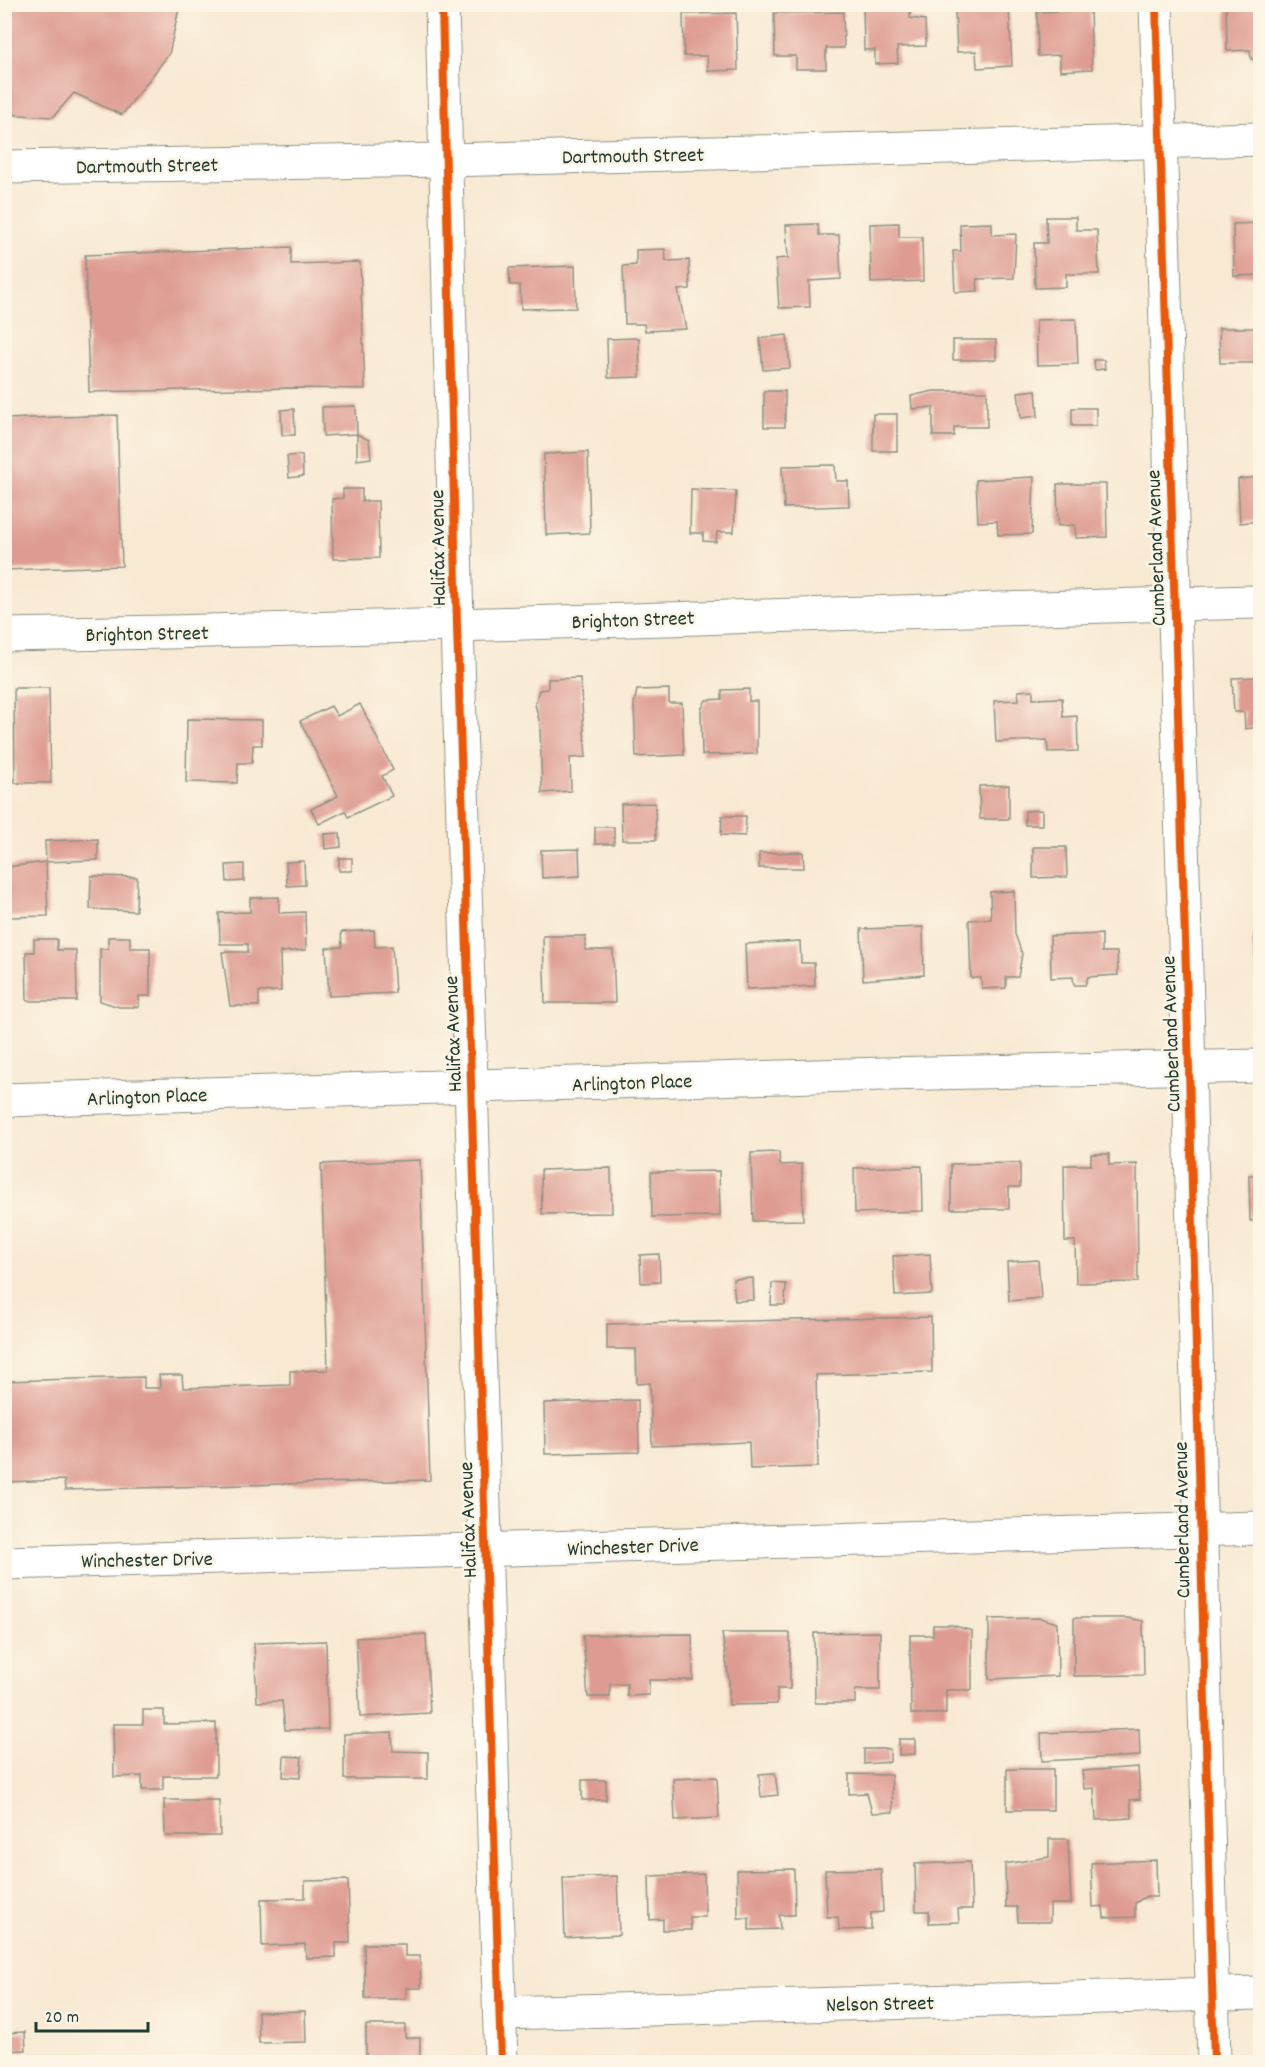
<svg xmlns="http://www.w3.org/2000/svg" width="1265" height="2067" viewBox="0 0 1265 2067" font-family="Dekko,sans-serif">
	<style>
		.building { fill: #de9b92 }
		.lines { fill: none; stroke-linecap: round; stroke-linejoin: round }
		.minor-casing { stroke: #8c9384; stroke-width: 35 }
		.minor { stroke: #fff; stroke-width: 33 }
		.cycleway-casing { stroke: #fcf5e5; stroke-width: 11 }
		.cycleway { stroke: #e8590c; stroke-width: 8 }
		.labels { text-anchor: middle; stroke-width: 5; stroke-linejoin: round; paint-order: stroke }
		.street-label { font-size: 21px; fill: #1f3d34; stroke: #fcf5e5 }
	</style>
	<rect width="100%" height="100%" fill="#fcf5e5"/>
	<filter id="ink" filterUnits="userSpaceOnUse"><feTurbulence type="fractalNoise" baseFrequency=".0167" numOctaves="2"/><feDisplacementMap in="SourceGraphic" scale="12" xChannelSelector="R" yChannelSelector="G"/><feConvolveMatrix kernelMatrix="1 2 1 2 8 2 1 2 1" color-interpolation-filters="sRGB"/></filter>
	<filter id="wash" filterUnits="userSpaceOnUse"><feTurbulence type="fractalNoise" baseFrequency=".008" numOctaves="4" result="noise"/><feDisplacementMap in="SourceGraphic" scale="24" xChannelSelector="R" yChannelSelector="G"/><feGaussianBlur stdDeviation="1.35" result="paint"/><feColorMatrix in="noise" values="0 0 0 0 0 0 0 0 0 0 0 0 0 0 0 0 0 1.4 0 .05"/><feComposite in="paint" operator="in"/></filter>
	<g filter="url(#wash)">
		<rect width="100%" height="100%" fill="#f8e9d3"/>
		<g id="blocks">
			<g class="building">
				<path d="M14,4H180L169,54L122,115L74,93L53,117L4,114V15Z"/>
				<path d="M863,4H911L910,18L925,20L926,46L897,47L898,63L875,64V50H864Z"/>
				<path d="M1260,4V59H1251L1250,50L1227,51L1226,5Z"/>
				<path d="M1009,7L1012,66L977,68L976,51L957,52L955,10Z"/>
				<path d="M1090,10L1092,69L1060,71V55L1038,56L1037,12Z"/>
				<path d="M843,12L844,48H826V69H796V56H775L774,13Z"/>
				<path d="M736,13L738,70L708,71L707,56H684L683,14Z"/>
				<path d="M1046,217H1076V230H1097L1099,274H1066V287L1035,288L1034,243H1047Z"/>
				<path d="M899,223V237H922L923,281L871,283L870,224Z"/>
				<path d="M992,223V235L1016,234L1014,278L977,279L978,291L955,292L953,251H961L960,224Z"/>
				<path d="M1260,223V275L1234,276L1233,224Z"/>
				<path d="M818,224L819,235H839L841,279L809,281L810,307L779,308L776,259L788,258L786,225Z"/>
				<path d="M291,247V264L360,262L365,389L294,388L89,392L85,255Z"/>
				<path d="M665,249L666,261L689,260L690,289L678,290L686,329L645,331L644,324H625L623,266L636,265V250Z"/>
				<path d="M575,266L576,308L521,309L520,285H510L509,268Z"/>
				<path d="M1076,319L1078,364L1037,365L1036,320Z"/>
				<path d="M1219,328H1260V363H1220Z"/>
				<path d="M787,335L790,368L763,370L760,338Z"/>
				<path d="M639,338L640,377L608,378L607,339Z"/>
				<rect x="953" y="340" width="43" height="20"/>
				<path d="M1094,360H1104L1105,369L1095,370Z"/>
				<path d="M1036,390L1038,416L1021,418L1018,392Z"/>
				<rect x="764" y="391" width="21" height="36"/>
				<path d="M933,391H987V427H954V436H933V407L912,409L911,396Z"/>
				<path d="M356,406L357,434L323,436L322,407Z"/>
				<rect x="1072" y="408" width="24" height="18"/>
				<path d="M294,409L295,435H282L281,410Z"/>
				<rect x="873" y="414" width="24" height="37"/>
				<path d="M117,415L122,566L4,570V419Z"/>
				<path d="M357,434L369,440L371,458L357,460Z"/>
				<path d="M588,452L590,533L546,535L544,454Z"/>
				<path d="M302,455L303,476L289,478L287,456Z"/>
				<path d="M835,465L836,481H848L849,506L784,508L782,466Z"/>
				<path d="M1034,477L1032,534L998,535L997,521L978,522L976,480Z"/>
				<path d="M1260,477V521L1240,523L1238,479Z"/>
				<path d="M1057,484H1106L1107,537L1076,538L1075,525L1058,526Z"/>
				<path d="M343,489H362V501H378L379,558L333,559L332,499L343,498Z"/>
				<path d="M691,489L736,491L734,532H717L716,542L703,541V533H690Z"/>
				<path d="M1260,677V727L1245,729L1244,712H1234L1232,678Z"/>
				<path d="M580,678L586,757L570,758L571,791L542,793L540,724L535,704L539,690L548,689V679Z"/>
				<path d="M14,688H49L51,783H15Z"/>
				<path d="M669,689V703H682L684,755L636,757L634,704L637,690Z"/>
				<path d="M749,689V701H757V754L702,755L701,710L706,700L722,699V690Z"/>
				<path d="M1033,690V699L1062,698L1063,717L1077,716L1078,751L1048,752L1047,740L996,742L994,701L1019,700L1018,691Z"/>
				<path d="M360,704L393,770L382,776L392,796L348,817L345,811L319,824L311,809L338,796L300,721L331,706L337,716Z"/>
				<path d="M187,719L262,720V745H253L252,763H238L237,783L186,782Z"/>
				<path d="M1009,785V819H980L979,786Z"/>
				<path d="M655,803L656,840H622L621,804Z"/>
				<path d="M1042,810V825H1025V811Z"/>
				<path d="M722,816H746L745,836L721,835Z"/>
				<rect x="595" y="827" width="19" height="17"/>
				<path d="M340,833L341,847L325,849L324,834Z"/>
				<path d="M98,839V860L46,862L45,841Z"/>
				<path d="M1033,847H1066L1067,877L1033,878Z"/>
				<path d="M579,849L580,876L542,878L541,850Z"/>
				<path d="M803,852L804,868H759V853Z"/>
				<rect x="339" y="858" width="13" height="13"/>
				<path d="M304,861L305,885L287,886L286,862Z"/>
				<path d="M46,862L48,916L9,917L6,867Z"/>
				<path d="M244,864V881L227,882L226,865Z"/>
				<path d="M91,876L137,877L136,911L90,909Z"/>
				<path d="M1014,891L1015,934L1022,954L1018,977H1006V988L982,989L981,978H971L969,920L991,919L990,892Z"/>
				<path d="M279,897V913L305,912L306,950L280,952L281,991L259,992V1006H230L222,952H248V944H220L219,913L250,912V898Z"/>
				<path d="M923,927L924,975L863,980L861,929Z"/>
				<path d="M374,930L375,947L392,946L395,993L329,996L326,948L342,947L341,932Z"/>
				<path d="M1102,934V952H1117L1118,975L1088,977L1085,985H1074L1073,977L1051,978L1050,936Z"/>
				<path d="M1254,934H1260V979H1257Z"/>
				<path d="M543,936H585V950H613L615,1003H545Z"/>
				<path d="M108,937H130V948H150V996H139V1007H119L100,1001V949H108Z"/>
				<path d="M34,939H57V950H76L77,1001H27L26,952H34Z"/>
				<path d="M800,941L801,963H814L815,986L747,989L745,944Z"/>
				<path d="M779,1152L780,1165L802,1164L803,1220L753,1221L751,1153Z"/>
				<path d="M1091,1154H1109V1165L1137,1164L1138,1282L1076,1283L1075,1241H1065L1064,1165H1091Z"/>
				<path d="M420,1160L430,1480L65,1490L64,1480L4,1482V1381L144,1377V1388H160L159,1375H182L183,1388L290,1385V1371L328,1370L321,1164Z"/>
				<path d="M1020,1163V1187H1009V1209H951V1164Z"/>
				<path d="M922,1166L923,1211L855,1213L854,1168Z"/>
				<path d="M611,1168L612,1213L542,1214L541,1170Z"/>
				<path d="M719,1171L720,1216L652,1217L651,1172Z"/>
				<path d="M1249,1175H1260V1220L1250,1221Z"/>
				<path d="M659,1254L660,1282L641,1283L640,1255Z"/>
				<path d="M930,1254L932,1294L895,1296L893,1256Z"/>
				<path d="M1038,1260L1041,1298L1009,1301L1007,1262Z"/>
				<path d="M753,1278L754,1300L735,1301L733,1279Z"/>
				<path d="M772,1283L786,1284L785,1305H771Z"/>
				<path d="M931,1317L932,1372L816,1375L818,1467L750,1469L749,1442L652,1446L650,1383L637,1384L636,1349H607V1324Z"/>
				<path d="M638,1400L639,1452L545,1454L544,1403Z"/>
				<path d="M1040,1618L1057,1623L1058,1676L989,1679V1619Z"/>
				<path d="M1074,1618H1128L1143,1621L1144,1675L1074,1676Z"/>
				<path d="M933,1625H952L972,1631V1690H946V1714H911L910,1635H933Z"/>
				<path d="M880,1632V1690H855V1703H815L814,1633Z"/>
				<path d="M722,1633H790V1689H777V1704L729,1705V1681Z"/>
				<path d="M426,1634L430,1713L360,1717L356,1638Z"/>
				<path d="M692,1634L693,1680H649V1695L627,1696V1684H610V1697H588L583,1635Z"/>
				<path d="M326,1641L328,1729L285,1730L282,1701L257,1702L254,1643Z"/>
				<path d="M143,1710H164V1724L216,1723V1776H163V1790H142V1776L114,1777L113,1724H143Z"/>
				<path d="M1139,1729L1140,1756L1042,1761L1041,1733Z"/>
				<path d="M392,1732L393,1751L428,1752V1779H344V1734Z"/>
				<path d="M899,1739H915V1754L899,1755Z"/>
				<path d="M864,1749H890V1762L864,1764Z"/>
				<path d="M284,1756L302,1757L300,1778L283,1777Z"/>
				<path d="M1138,1767L1140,1799L1130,1800L1132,1818L1096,1820L1094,1788L1084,1789L1082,1771Z"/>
				<rect x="1007" y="1769" width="46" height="41"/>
				<path d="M775,1773L778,1795L761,1797L759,1774Z"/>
				<path d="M849,1774L891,1775L893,1812L872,1813L867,1793L849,1794Z"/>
				<path d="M717,1777L719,1818L675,1820L673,1779Z"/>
				<rect x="582" y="1780" width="24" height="20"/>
				<path d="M164,1800H219L220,1836H165Z"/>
				<path d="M1049,1839H1068L1071,1904H1050V1922H1018L1017,1907H1006L1005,1864L1049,1857Z"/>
				<path d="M1156,1860L1157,1897H1145L1135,1903V1917L1104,1918L1103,1906L1093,1907L1091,1863Z"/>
				<path d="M970,1862L972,1909H958L959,1922L929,1923V1911H916L915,1864Z"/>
				<path d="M794,1869L795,1915H779L780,1929L749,1930V1918H738L737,1870Z"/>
				<path d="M881,1869L883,1912L871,1913V1929L839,1930L838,1917H827L825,1870Z"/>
				<path d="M704,1874L705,1917H690L691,1930H663V1919L650,1920L649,1876Z"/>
				<path d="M617,1876L619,1935L565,1938L563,1878Z"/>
				<path d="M348,1880L350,1943H336V1957L306,1958L305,1944L262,1946L261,1899L305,1898V1881Z"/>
				<path d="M364,1944H405V1956H420L421,1988H406V1999H365Z"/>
				<path d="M305,2011L306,2042L259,2043L258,2012Z"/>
				<path d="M366,2025H405V2038H420V2062H366Z"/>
				<path d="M25,2032L26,2050L6,2051L5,2033Z"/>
			</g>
		</g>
	</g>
	<g filter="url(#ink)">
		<use href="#blocks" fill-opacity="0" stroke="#8c9384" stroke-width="1.5"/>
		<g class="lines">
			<defs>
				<g id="minor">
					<path d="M442,4L457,625L501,2062"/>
					<path d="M1156,4L1189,1068L1214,2062"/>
					<path d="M4,167L445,160L1260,139"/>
					<path d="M4,635C423,629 842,612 1260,602"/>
					<path d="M4,1100L884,1074L1260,1066"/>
					<path d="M4,1563L1260,1528"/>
					<path d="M500,2013L1260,1993"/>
				</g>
			</defs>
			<use href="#minor" class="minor-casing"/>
			<use href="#minor" class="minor"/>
			<defs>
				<g id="cycleway">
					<path d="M442,4L457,625L501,2062"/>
					<path d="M1156,4L1189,1068L1214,2062"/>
				</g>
			</defs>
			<use href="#cycleway" class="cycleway-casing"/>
			<use href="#cycleway" class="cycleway"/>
		</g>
	</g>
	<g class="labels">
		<g class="street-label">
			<text transform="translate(633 155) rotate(-1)" y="7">Dartmouth Street</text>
			<text transform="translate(147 165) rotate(-1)" y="7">Dartmouth Street</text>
			<text transform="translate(437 548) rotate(-91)" y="7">Halifax Avenue</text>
			<text transform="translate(1155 548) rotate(-92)" y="7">Cumberland Avenue</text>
			<text transform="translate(633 619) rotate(-2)" y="7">Brighton Street</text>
			<text transform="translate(147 633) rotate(-1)" y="7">Brighton Street</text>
			<text transform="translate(452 1034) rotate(-92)" y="7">Halifax Avenue</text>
			<text transform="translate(1170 1034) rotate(-92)" y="7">Cumberland Avenue</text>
			<text transform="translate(632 1082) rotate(-2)" y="7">Arlington Place</text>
			<text transform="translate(147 1096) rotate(-2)" y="7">Arlington Place</text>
			<text transform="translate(467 1520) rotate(-92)" y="7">Halifax Avenue</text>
			<text transform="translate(1181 1520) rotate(-91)" y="7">Cumberland Avenue</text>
			<text transform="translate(633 1546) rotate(-2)" y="7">Winchester Drive</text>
			<text transform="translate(147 1559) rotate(-1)" y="7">Winchester Drive</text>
			<text transform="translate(880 2003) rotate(-1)" y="7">Nelson Street</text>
		</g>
	</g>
	<rect width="1265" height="2067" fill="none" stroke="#fcf5e5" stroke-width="24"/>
	<path d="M36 2022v9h112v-9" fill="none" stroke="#1f3d34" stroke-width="3"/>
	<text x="45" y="2022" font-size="18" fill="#1f3d34" stroke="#fcf5e5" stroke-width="4.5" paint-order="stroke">20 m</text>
</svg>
